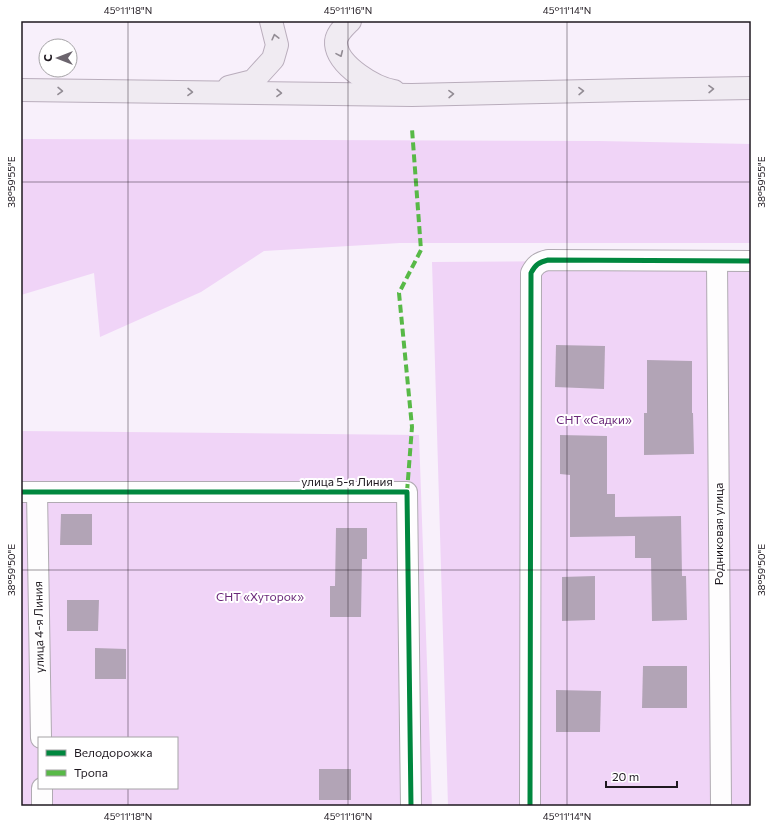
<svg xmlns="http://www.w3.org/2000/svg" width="772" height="827" viewBox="0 0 772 827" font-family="Commissioner,sans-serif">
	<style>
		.green { fill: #f0d4f7; fill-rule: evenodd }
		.building { fill: #b2a4b6 }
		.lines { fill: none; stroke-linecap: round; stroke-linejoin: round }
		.street-casing { stroke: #b0aab2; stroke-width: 22 }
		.primary-casing { stroke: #b9adbc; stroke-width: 24 }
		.street { stroke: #fefdfe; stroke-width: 20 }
		.primary { stroke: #f0ebf2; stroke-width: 22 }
		.quiet { stroke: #58b947; stroke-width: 4; stroke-dasharray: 8 4; stroke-linecap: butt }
		.cycleway-casing { stroke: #fff; stroke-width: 8 }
		.cycleway { stroke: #00873e; stroke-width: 5 }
		.oneway { stroke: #928c94 }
		.ticks { fill: none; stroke: #1f1920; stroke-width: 1; stroke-opacity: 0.45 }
		.labels { text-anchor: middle; stroke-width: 4; stroke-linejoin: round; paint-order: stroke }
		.park-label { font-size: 12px; fill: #6a2879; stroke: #fff }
		.street-label { font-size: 12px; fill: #1f1920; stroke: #fff }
		.neatline { fill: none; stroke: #1f1920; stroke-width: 1.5 }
		.ticks-label { font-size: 10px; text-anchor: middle; fill: #1f1920 }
	</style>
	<rect width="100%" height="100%" fill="#f8f0fb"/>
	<g class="green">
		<path d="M21,139L599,141L751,144V243H400L264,251L201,292L100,337L94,273L21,295Z"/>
		<path d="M751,260V806H448L432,262Z"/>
		<path d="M21,431L419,435L432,806H21ZM39,738H177V788H39Z"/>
	</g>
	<g class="building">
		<path d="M556,345L605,346L604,389L555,387Z"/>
		<path d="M647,360L692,361V413H693L694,454L644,455V413H647Z"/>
		<path d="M560,435L607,436V494H615V517L681,516L682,576H686L687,620L652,621L651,558H635V536L570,537V475L560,474Z"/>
		<path d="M61,514H92V545H60Z"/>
		<path d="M336,528H367V559H362L361,617H330V586H335Z"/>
		<path d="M595,576V620L562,621V577Z"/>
		<path d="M67,600H99L98,631H67Z"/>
		<path d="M95,648L126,649V679H95Z"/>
		<path d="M643,666H687V708H642Z"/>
		<path d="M556,690L601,691L600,732H556Z"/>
		<rect x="319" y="769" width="32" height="31"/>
	</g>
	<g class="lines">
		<defs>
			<g id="street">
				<path d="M717,261L721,806"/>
				<path d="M21,492H407L411,806"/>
				<path d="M37,492L41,738"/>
				<path d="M42,788V806"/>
				<path d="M530,806L531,273C535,265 539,262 548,260L751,261"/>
			</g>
			<g id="primary">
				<path d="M350,21C344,27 335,35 336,44C338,66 375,88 394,91"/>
				<path d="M229,87L253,81L273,59L277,45L271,21"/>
				<path d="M21,90L412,95L635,90L751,88"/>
			</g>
		</defs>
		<use href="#street" class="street-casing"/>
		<use href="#primary" class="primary-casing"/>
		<use href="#street" class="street"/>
		<use href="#primary" class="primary"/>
		<path class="quiet" d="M407,492L412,427L399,293L421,250L412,129"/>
		<defs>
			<g id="cycleway">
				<path d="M21,492H407L411,806"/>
				<path d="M530,806L531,273C535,265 539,262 548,260L751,261"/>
			</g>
		</defs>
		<use href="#cycleway" class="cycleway-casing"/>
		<use href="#cycleway" class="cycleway"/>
	</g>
	<defs><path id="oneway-chevron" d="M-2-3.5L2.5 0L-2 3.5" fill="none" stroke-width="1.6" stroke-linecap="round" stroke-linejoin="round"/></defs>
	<g class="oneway">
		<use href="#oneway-chevron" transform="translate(275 37) rotate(-104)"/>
		<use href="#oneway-chevron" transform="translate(340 54) rotate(66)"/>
		<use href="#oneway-chevron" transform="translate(711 89) rotate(-1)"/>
		<use href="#oneway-chevron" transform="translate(60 91) rotate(1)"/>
		<use href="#oneway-chevron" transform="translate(581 91) rotate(-1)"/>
		<use href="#oneway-chevron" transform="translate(190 92) rotate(1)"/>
		<use href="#oneway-chevron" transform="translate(279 93) rotate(1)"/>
		<use href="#oneway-chevron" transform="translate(451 94) rotate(-1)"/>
	</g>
	<path class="ticks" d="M128,21V738M348,21V806M567,21V806M21,182H751M21,570H751M128,788V806"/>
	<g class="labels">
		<g class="park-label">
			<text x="594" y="424">СНТ «Садки»</text>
			<text x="260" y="601">СНТ «Хуторок»</text>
		</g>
		<g class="street-label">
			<text x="347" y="486">улица 5-я Линия</text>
			<text transform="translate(719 534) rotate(-90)" y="4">Родниковая улица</text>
			<text transform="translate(39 627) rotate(-91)" y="4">улица 4-я Линия</text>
		</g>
	</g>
	<rect width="772" height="827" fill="none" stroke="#ffffff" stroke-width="44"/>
	<rect x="38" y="737" width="140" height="52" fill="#ffffff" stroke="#a5a3a6"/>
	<rect x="46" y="750" width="20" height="6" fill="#00873e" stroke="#a5a3a6"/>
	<text x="74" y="757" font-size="12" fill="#1f1920">Велодорожка</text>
	<rect x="46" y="770" width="20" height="6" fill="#58b947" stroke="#a5a3a6"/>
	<text x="74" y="777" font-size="12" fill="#1f1920">Тропа</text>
	<g transform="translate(58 58) rotate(270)"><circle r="19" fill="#ffffff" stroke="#a5a3a6"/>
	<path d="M0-3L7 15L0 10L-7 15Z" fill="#6b646d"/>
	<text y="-6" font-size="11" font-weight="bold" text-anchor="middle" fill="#1f1920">С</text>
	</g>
	<path d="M606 781v6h71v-6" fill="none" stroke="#1f1920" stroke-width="2"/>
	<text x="612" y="781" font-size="12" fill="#1f1920" stroke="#ffffff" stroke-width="3" paint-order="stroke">20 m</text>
	<rect x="22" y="22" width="728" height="783" class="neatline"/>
	<g class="ticks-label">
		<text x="128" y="14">45°11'18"N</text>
		<text x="348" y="14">45°11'16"N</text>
		<text x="567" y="14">45°11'14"N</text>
		<text transform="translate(761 182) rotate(-90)" y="4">38°59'55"E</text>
		<text transform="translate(11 182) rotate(-90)" y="4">38°59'55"E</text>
		<text transform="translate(761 570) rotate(-90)" y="4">38°59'50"E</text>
		<text transform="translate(11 570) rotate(-90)" y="4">38°59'50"E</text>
		<text x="128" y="820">45°11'18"N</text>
		<text x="348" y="820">45°11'16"N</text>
		<text x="567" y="820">45°11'14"N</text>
	</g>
</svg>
